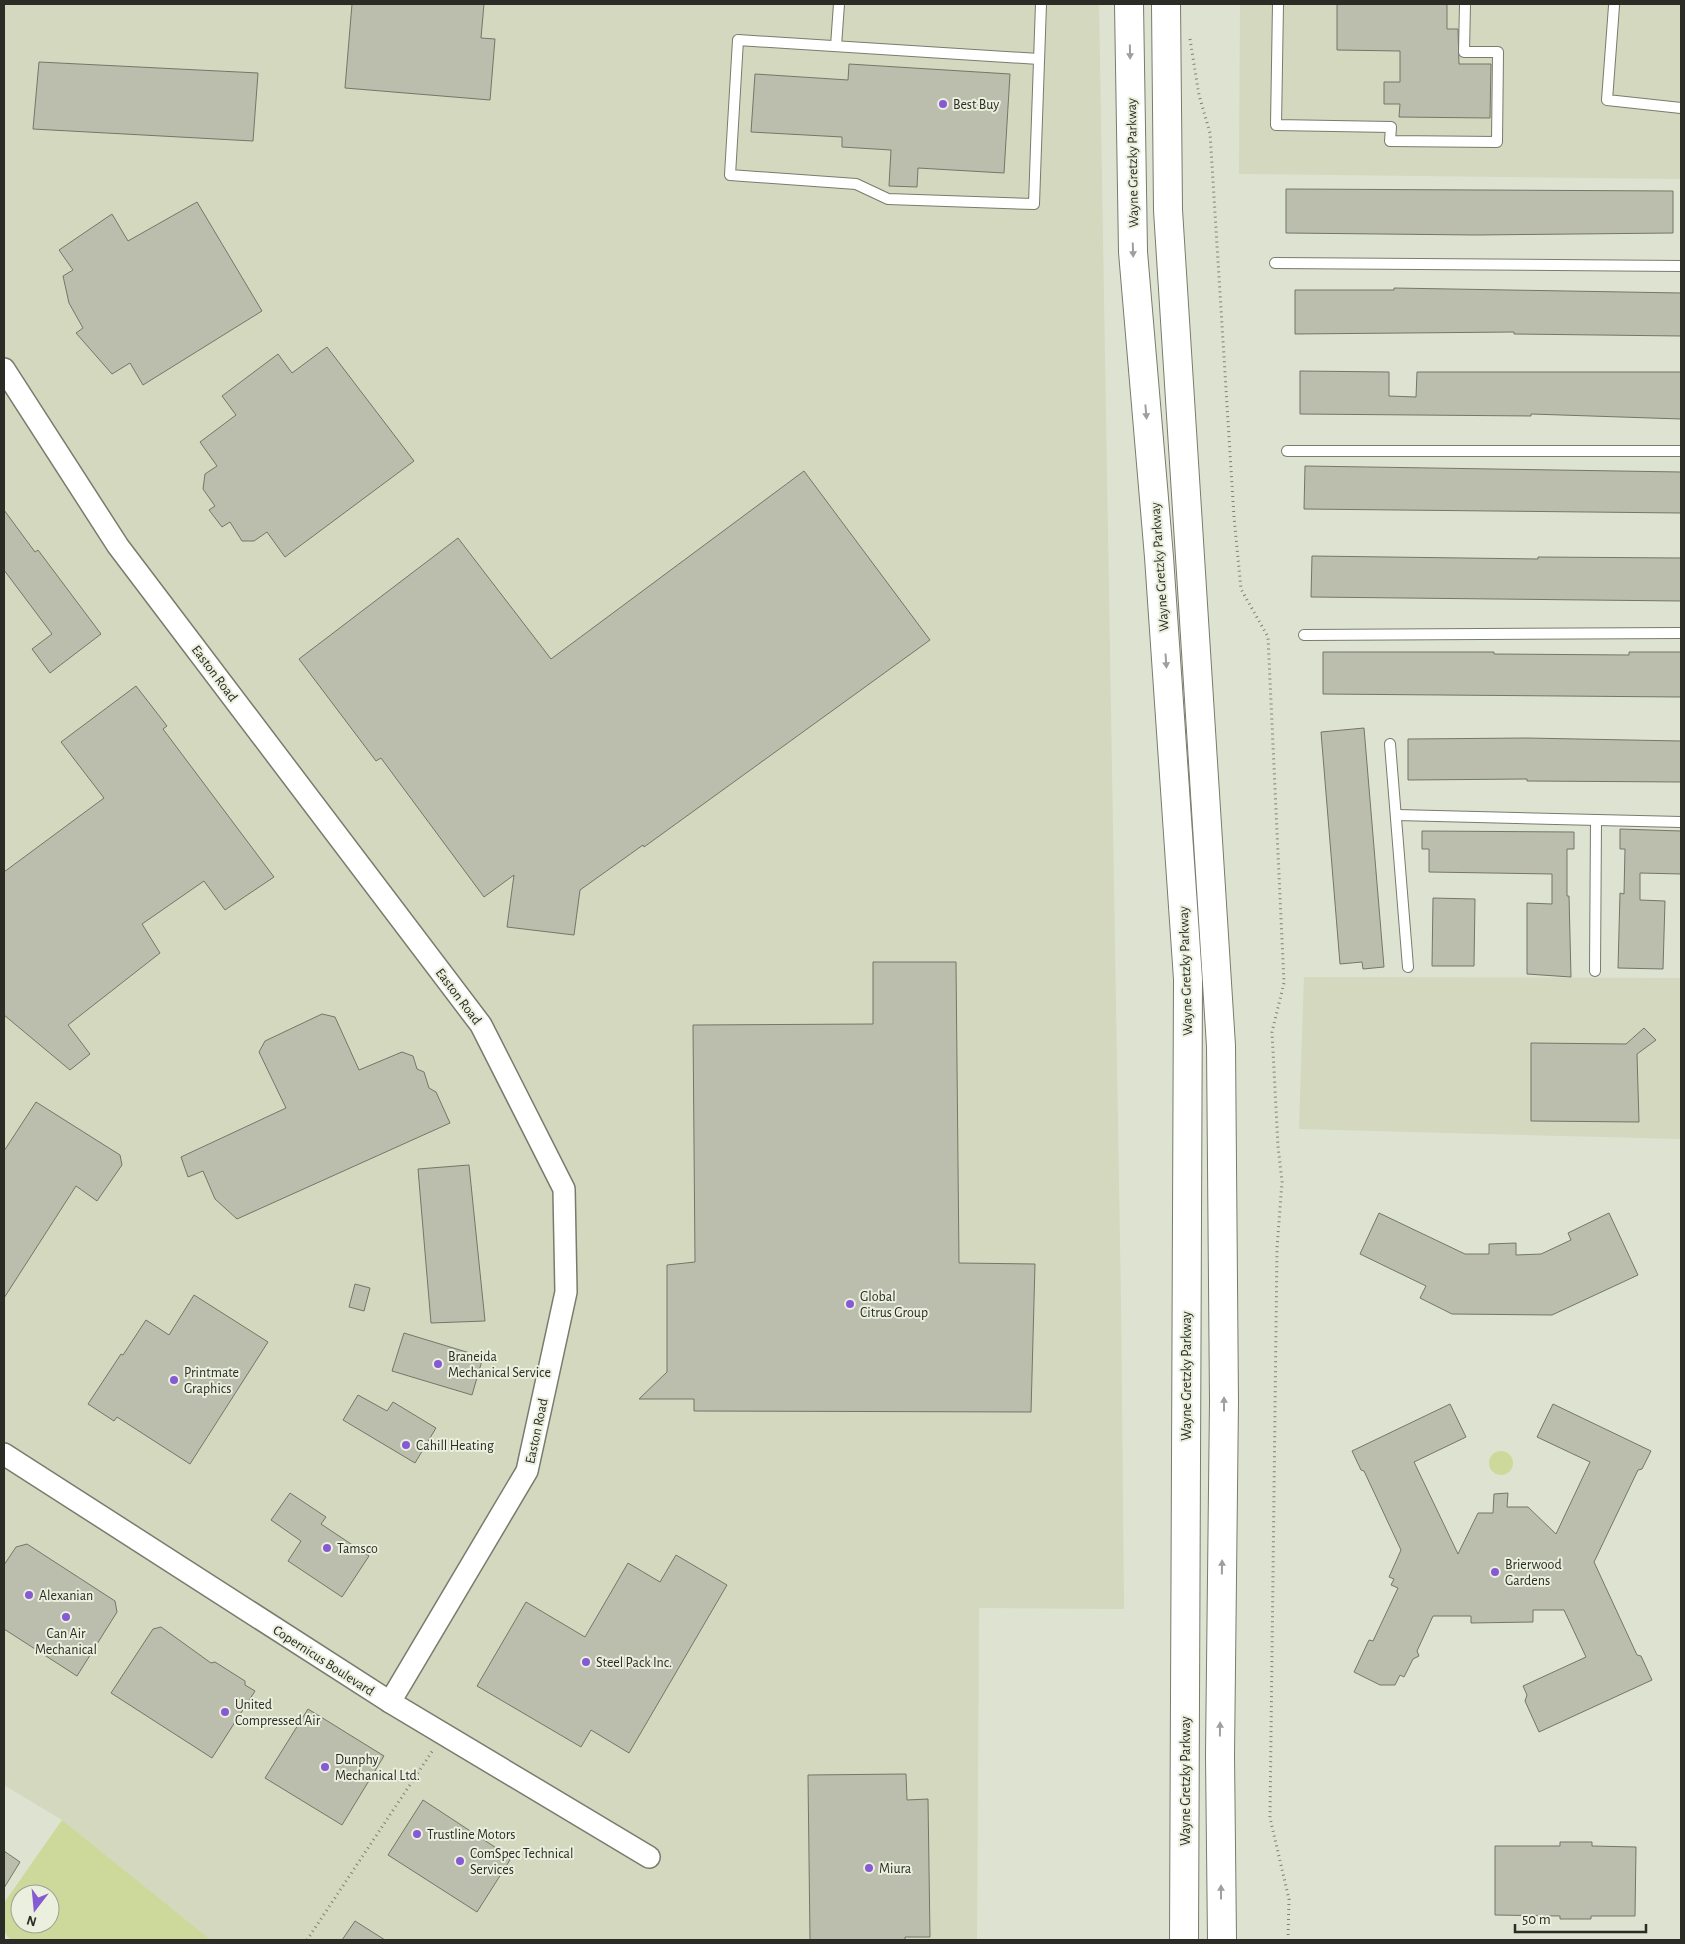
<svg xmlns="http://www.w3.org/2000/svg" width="1685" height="1944" viewBox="0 0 1685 1944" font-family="'Alegreya Sans',sans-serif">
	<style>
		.built { fill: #d3d8bf }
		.green { fill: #cdd89b; fill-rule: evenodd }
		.building { fill: #bbbead; stroke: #747768 }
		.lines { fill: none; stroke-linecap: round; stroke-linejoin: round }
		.service-casing { stroke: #787c6c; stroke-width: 12 }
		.minor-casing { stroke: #787c6c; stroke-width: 24 }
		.secondary-casing { stroke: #787c6c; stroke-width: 30 }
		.path { stroke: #7e8175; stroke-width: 3; stroke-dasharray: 1 4; stroke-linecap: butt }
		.service { stroke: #fff; stroke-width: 10 }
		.minor { stroke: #fff; stroke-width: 21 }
		.secondary { stroke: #fff; stroke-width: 28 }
		.oneway { fill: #9fa09d }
		.poi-dot { fill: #865ad4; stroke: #ebefdd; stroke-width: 2 }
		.labels { text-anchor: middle; stroke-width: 4; stroke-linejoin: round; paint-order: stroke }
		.poi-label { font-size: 14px; fill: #2a2c25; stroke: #ebefdd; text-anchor: start }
		.street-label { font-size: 14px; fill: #2a2c25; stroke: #ebefdd }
	</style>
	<rect width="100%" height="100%" fill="#dee2d0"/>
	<g class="built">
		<path d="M4,4H1099L1121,1302L1124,1609L979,1608L977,1940H211L62,1820L4,1785Z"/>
		<path d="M1240,4H1681V179L1239,174Z"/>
		<path d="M1304,977L1681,978V1139L1299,1129Z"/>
	</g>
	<g class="green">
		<circle cx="1501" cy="1463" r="12"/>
		<path d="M62,1820L211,1940H10L4,1931V1903ZM20,1894H50V1924H20Z"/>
	</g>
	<g class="building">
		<path d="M352,4H484L481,38L495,39L490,100L345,88Z"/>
		<path d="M1337,4H1447V29H1458L1459,64H1491L1490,118L1399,117L1400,104H1384V82H1400V51L1337,50Z"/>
		<path d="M39,62L258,73L253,141L33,129Z"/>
		<path d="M849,64L1010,74L1004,173L918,168L917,187L889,186L891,150L842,147V137L751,132L755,74L848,80Z"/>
		<path d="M1286,189L1673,191V233L1476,235L1286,233Z"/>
		<path d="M197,202L262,311L143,385L130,363L112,374L76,333L83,328L69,303L63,276L73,270L59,250L112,214L128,241Z"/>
		<path d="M1394,288L1681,293V336L1514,334V332L1295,334V290H1394Z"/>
		<path d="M327,347L414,461L285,557L267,532L254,541H242L230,522L222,527L209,510L215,506L203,489L205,474L217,466L200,442L236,415L222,396L278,354L292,373Z"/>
		<path d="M1300,371L1389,372V396L1416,397L1417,372H1681V419L1531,414V416L1300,414Z"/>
		<path d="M1305,466L1681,472V513L1304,509Z"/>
		<path d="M804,471L930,640L644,847L643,845L580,890L574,935L507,927L514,875L484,897L381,758L376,761L299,659L458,538L551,659Z"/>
		<path d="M4,510L35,552L38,550L101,634L50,673L32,649L52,634L4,570Z"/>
		<path d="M1312,556L1538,559V557L1681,558V601L1311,597Z"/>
		<path d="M1323,652H1494V654L1629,655V652H1681V697L1323,694Z"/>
		<path d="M136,686L167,726L163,729L274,877L225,910L204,881L142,924L160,953L68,1025L90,1054L70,1070L4,1015V872L104,798L61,742Z"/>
		<path d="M1364,728L1384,967L1363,969L1362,962L1340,964L1321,732Z"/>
		<path d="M1527,738L1681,741V782L1527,781V779L1408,780V739Z"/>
		<path d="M1620,829L1681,831V874L1640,873V900L1665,901L1663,969L1618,968L1620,893L1624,894L1625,849H1620Z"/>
		<path d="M1422,831L1574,832V849H1567V896H1569L1571,977L1527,974V903L1552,904V874L1429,872V849H1422Z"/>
		<path d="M1433,898L1475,899L1474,966H1432Z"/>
		<path d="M873,962H956L959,1263L1035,1264L1031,1412L694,1411V1399H639L667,1372V1265L695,1262L693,1025L873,1024Z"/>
		<path d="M322,1014L335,1017L359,1070L402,1052L413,1056L417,1069L424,1072L429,1088L436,1092L450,1123L237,1219L215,1199L203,1171L188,1177L181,1157L286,1108L259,1052L265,1041Z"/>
		<path d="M1644,1028L1656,1040L1637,1054L1639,1122L1531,1121V1043L1626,1044Z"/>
		<path d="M36,1102L120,1155L122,1165L97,1201L76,1186L4,1298V1151Z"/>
		<path d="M469,1165L485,1321L431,1323L418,1169Z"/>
		<path d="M1379,1213L1465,1254H1489V1244L1516,1243V1255L1541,1254L1571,1240L1568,1233L1609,1213L1638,1275L1552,1315L1452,1314L1420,1298L1426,1286L1360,1254Z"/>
		<path d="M355,1284L370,1288L364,1311L349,1307Z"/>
		<path d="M194,1295L268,1342L190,1464L117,1417L114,1421L88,1404L121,1354L123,1355L146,1320L169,1335Z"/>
		<path d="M404,1333L483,1357L472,1395L392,1371Z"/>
		<path d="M358,1395L387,1411L393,1402L436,1428L415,1463L343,1420Z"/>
		<path d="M1450,1404L1466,1437L1414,1462L1458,1554L1478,1513H1493L1494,1494L1508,1493L1507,1507H1528L1556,1534L1590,1462L1537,1437L1553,1404L1651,1451L1642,1469L1638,1470L1594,1562L1637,1655L1641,1656L1652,1680L1539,1732L1525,1701L1527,1695L1523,1686L1586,1657L1564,1610H1533V1622L1471,1623V1616H1433L1417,1651L1419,1656L1413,1659L1404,1677L1400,1675L1395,1685H1380L1354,1672L1369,1640L1373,1641L1398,1588L1391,1585L1394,1579L1389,1577L1401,1550L1364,1471L1361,1470L1352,1451Z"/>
		<path d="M290,1493L326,1517L321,1524L369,1556L342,1597L288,1561L301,1541L271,1520Z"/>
		<path d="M27,1544L115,1601L117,1612L77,1676L4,1629V1565L16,1547Z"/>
		<path d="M676,1555L727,1585L629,1753L591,1730L581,1747L477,1686L526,1602L585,1637L628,1563L660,1582Z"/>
		<path d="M161,1627L211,1663L215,1662L245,1681V1685L255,1691L212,1758L111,1693L153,1629Z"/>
		<path d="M308,1709L384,1756L342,1825L265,1778Z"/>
		<path d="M906,1774L907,1800L928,1799L930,1937H905V1940H810L808,1775Z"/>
		<path d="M423,1800L507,1855L510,1860L477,1912L388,1855Z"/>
		<path d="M1560,1842H1592V1846L1636,1847L1635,1916H1591V1919H1560V1916L1495,1915V1846H1560Z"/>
		<path d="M4,1851L20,1862L4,1888Z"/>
		<path d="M355,1921L385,1940H342Z"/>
	</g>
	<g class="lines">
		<defs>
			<g id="service">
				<path d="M1278,4L1276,125L1391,127L1390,141L1497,142L1498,52H1464L1465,4"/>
				<path d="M1614,6L1607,100L1681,108"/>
				<path d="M836,46L839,4"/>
				<path d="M1039,59L738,40L730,175L856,184L888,199L1034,204L1041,4"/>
				<path d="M1275,263L1681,266"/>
				<path d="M1287,451H1681"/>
				<path d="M1304,635L1681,633"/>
				<path d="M1390,744L1408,967"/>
				<path d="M1397,815L1681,822"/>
				<path d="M1595,971L1596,820"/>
			</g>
			<g id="minor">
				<path d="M4,369L118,546L481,1025L564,1189L566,1292L527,1471L390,1702"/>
				<path d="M4,1454L390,1702L649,1857"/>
			</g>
			<g id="secondary">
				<path d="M1129,4L1133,252L1159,557L1188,979L1184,1940"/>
				<path d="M1166,4L1168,210L1221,1046L1224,1401L1220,1755L1222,1940"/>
			</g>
		</defs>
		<use href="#service" class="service-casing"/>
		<use href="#minor" class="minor-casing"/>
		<use href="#secondary" class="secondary-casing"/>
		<g class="path">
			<path d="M1190,39L1199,95L1210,133L1234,517L1241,589L1268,637L1284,983L1272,1032L1278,1146L1282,1182L1277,1248L1270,1818L1289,1899L1288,1940"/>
			<path d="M307,1940L433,1750"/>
		</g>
		<use href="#service" class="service"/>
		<use href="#minor" class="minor"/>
		<use href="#secondary" class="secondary"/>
	</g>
	<defs><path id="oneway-solid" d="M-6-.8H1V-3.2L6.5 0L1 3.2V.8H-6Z" transform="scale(1.25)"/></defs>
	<g class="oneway">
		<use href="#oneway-solid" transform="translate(1130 52) rotate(89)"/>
		<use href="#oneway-solid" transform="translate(1133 250) rotate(88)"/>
		<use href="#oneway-solid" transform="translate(1146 412) rotate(85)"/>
		<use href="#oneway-solid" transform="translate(1166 661) rotate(86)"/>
		<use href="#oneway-solid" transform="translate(1224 1404) rotate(-90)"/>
		<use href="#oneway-solid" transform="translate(1222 1567) rotate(-89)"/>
		<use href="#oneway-solid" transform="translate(1220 1729) rotate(-89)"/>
		<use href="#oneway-solid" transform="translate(1221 1892) rotate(-90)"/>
	</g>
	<g class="poi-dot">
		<circle cx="943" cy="104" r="5"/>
		<circle cx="850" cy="1304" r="5"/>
		<circle cx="438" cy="1364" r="5"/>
		<circle cx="174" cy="1380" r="5"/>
		<circle cx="406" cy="1445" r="5"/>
		<circle cx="327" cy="1548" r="5"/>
		<circle cx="1495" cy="1572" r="5"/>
		<circle cx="29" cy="1595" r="5"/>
		<circle cx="66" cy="1617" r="5"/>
		<circle cx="586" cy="1662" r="5"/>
		<circle cx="225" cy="1712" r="5"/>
		<circle cx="325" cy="1767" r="5"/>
		<circle cx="417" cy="1834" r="5"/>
		<circle cx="460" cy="1861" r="5"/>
		<circle cx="869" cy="1868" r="5"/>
	</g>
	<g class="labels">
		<g class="poi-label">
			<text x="953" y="109">Best Buy</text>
			<text x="860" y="1301">Global<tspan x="860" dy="16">Citrus Group</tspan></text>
			<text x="448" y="1361">Braneida<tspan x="448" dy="16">Mechanical Service</tspan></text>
			<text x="184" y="1377">Printmate<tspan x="184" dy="16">Graphics</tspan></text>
			<text x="416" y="1450">Cahill Heating</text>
			<text x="337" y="1553">Tamsco</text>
			<text x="1505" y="1569">Brierwood<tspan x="1505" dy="16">Gardens</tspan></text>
			<text x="39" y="1600">Alexanian</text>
			<text x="66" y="1638" text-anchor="middle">Can Air<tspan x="66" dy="16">Mechanical</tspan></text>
			<text x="596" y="1667">Steel Pack Inc.</text>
			<text x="235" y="1709">United<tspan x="235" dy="16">Compressed Air</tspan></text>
			<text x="335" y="1764">Dunphy<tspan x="335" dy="16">Mechanical Ltd.</tspan></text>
			<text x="427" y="1839">Trustline Motors</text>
			<text x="470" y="1858">ComSpec Technical<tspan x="470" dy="16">Services</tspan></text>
			<text x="879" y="1873">Miura</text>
		</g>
		<g class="street-label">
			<text transform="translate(1132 163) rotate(-91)" y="5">Wayne Gretzky Parkway</text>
			<text transform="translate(1159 567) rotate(-94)" y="5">Wayne Gretzky Parkway</text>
			<text transform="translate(215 673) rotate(53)" y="5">Easton Road</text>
			<text transform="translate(1185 971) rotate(-92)" y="5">Wayne Gretzky Parkway</text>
			<text transform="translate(459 996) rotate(53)" y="5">Easton Road</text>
			<text transform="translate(1186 1376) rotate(-90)" y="5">Wayne Gretzky Parkway</text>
			<text transform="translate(536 1431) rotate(-78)" y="5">Easton Road</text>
			<text transform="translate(324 1660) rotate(33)" y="5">Copernicus Boulevard</text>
			<text transform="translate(1185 1781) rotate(-90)" y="5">Wayne Gretzky Parkway</text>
		</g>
	</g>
	<rect width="1685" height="1944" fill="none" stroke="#2a2c25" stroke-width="10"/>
	<g transform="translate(35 1909) rotate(196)"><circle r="24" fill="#ebefdd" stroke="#9ea193"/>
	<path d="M0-4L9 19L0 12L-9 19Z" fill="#865ad4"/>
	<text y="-8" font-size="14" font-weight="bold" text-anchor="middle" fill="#2a2c25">N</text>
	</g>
	<path d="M1515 1924v8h131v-8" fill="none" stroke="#2a2c25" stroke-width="2.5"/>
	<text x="1522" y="1924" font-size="15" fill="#2a2c25" stroke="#ebefdd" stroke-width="4" paint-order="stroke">50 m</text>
</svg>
